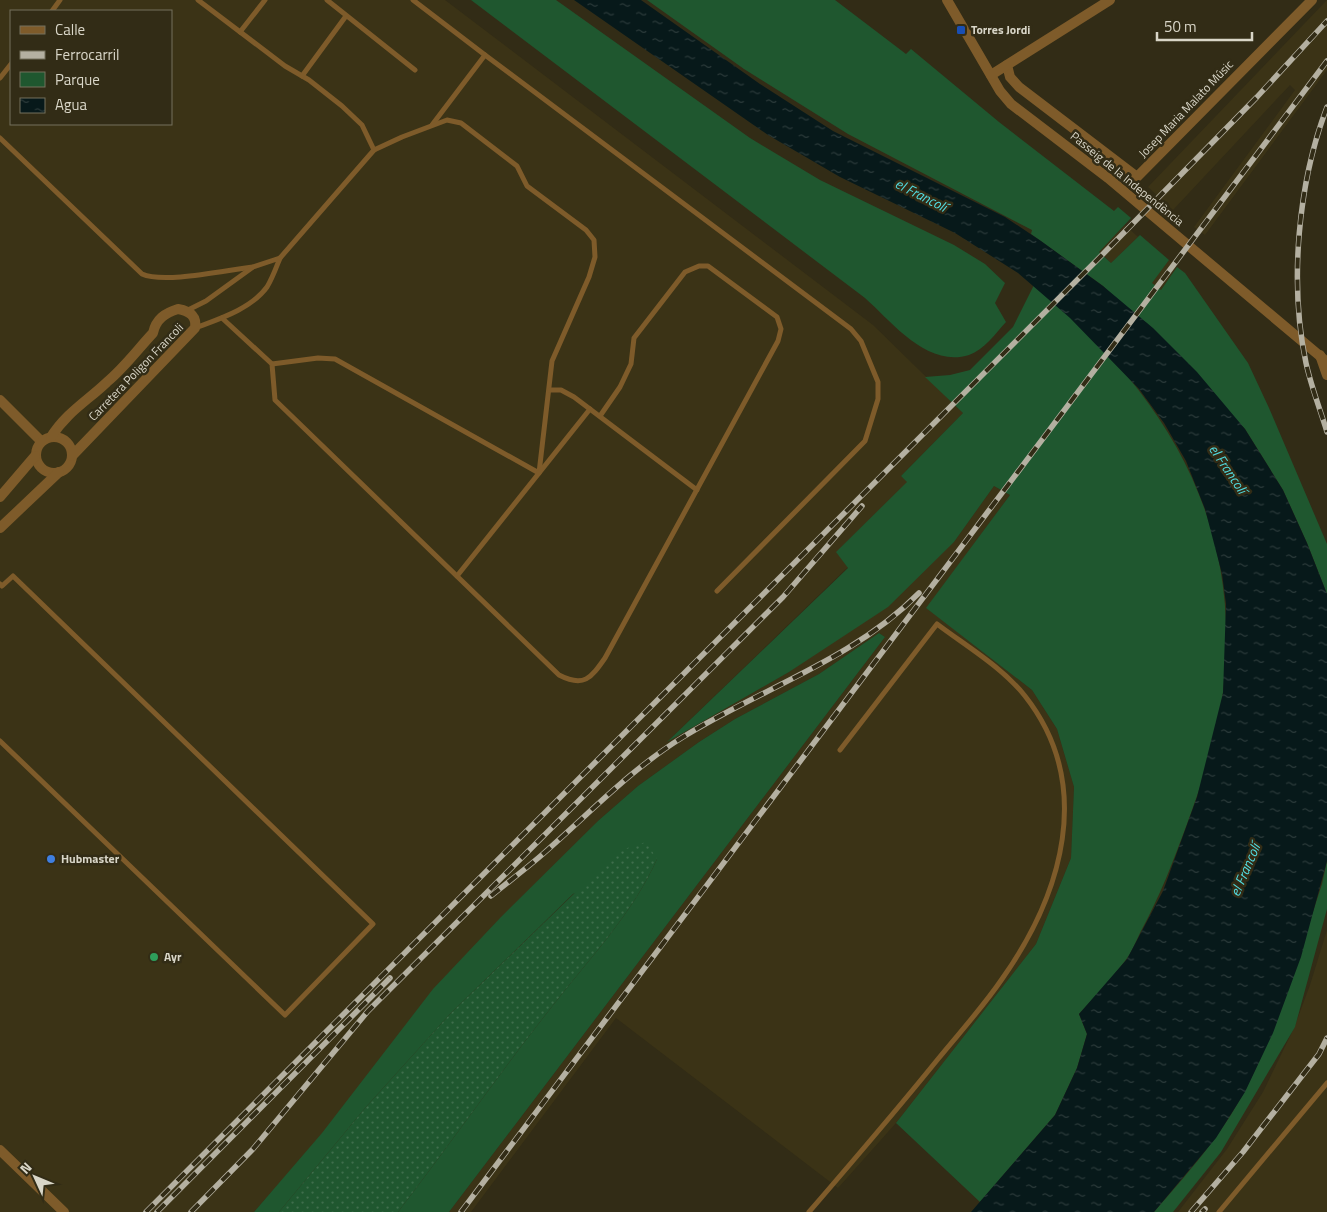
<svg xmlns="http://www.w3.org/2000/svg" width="1327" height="1212" viewBox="0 0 1327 1212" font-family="'Titillium Web',sans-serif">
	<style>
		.built { fill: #3b3316; fill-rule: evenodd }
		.green { fill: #1f572f }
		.garden { fill: url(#garden-dots) }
		.water { fill: url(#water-ripples) }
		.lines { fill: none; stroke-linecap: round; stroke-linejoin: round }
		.lane { stroke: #7e5b2a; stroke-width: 5 }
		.street { stroke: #7e5b2a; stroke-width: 10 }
		.rail-casing { stroke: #b4b0a1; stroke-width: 5.5 }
		.rail { stroke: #322c16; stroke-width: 4; stroke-dasharray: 11; stroke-linecap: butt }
		.transit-dot { fill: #1a4fb4; stroke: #322c16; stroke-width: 2 }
		.shop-dot { fill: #3f7fe0; stroke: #322c16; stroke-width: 2 }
		.leisure-dot { fill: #2e9e5b; stroke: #322c16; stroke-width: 2 }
		.labels { text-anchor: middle; stroke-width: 5; stroke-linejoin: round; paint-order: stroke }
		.poi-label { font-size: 12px; font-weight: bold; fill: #d9d6c8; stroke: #322c16; text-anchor: start }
		.street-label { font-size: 12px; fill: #d9d6c8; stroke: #322c16 }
		.water-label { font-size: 14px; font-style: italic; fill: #51dde2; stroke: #322c16 }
	</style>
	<defs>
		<pattern id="garden-dots" width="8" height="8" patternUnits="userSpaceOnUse" patternTransform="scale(1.25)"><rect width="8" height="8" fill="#1f572f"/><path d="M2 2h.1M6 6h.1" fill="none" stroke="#3f6e4c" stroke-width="1.8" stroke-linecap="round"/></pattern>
		<pattern id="water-ripples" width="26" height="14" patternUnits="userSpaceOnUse" patternTransform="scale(1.25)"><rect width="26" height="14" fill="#07191a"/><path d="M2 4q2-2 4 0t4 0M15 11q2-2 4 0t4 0" fill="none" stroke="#2b3a3a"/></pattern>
	</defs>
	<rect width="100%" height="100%" fill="#322c16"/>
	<g class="built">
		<path d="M0,0H445L873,325L963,413L901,476L908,482L837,552L848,567L669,740L789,672L954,542L994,486L1010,495L927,608L1032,690L1057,729L1074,787L1071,858L1036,944L896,1123L838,1188L616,1018L471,1212H449L885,637L879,633L819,674L735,719L699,742L638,786L599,820L254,1212H0ZM11,11H171V124H11Z"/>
		<path d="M1327,0V70L1205,235L1194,227L1295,90L1290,85L1173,210L1148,187Z"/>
		<path d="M1125,225L1138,237L1111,263L1099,251Z"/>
		<path d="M1169,260L1177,267L1161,290L1151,283Z"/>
		<path d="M1327,930V1212H1178L1227,1149L1263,1092L1294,1028L1310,985Z"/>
	</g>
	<g class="green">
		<path d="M471,0H556L750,138L820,180L954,245L985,264L1005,283L995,303L1006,322C996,333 984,350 969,355C927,368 892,322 865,298Z"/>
		<path d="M647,0H835L906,54L911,49L999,122L1114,211L1118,207L1131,218L1099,252L1111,263L1140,235L1169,260L1152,283L1161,290L1177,267L1185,273L1248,363L1269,408L1327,544V594L1307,543L1283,490L1245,429L1103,286L1031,234L1032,230L848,134L744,69Z"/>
		<path d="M1034,285C1164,391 1244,519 1223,692C1218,736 1202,783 1187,824C1173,862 1160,896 1141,931C1136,941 1132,952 1125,961C1111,979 1095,997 1079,1014L1087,1034L1077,1068L1055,1115L980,1202L896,1123L1036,944L1071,858L1074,787L1057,729L1032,690L926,608L1010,495L994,486L954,542L888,607L789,672L667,742L848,568L836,552L907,482L901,476L963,413L925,377L950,375L970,370L1013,327Z"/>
		<path d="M879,633L885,637L449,1212H398C451,1143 500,1072 554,1004C590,958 633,913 657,859L573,894L450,1014L366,1107L279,1212H254L322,1133L433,989L501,917L599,820L638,786L699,742L735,719L819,674Z"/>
		<path d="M1327,861V909L1295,1027L1221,1152L1173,1212H1154C1187,1174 1222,1135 1245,1090C1279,1025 1299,954 1322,884Z"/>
	</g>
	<path class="garden" d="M646,842L657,859C633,913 590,958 554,1004C500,1072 451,1143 398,1212H279L366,1107L450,1014L618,851Z"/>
	<path class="water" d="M574,0H641L760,84L833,131L1005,217L1041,241L1103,286L1153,328L1197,372L1245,429L1283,490L1307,543L1327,594V861L1301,957L1273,1033L1245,1092L1216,1138L1154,1212H971L1055,1115L1077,1068L1087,1034L1079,1014L1127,959L1163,891L1197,797L1223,693L1226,604L1222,574L1205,509L1186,461L1164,423L1139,389L1070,318L1018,273L955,233L840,177L768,135Z"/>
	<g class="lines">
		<g class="lane">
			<path d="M198,0L285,66L309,80L342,106L362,125L374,150"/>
			<path d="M327,0L415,70"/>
			<path d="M413,0L485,55"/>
			<path d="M52,11L60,0"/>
			<path d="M240,32L265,0"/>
			<path d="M302,76L346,16"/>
			<path d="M0,78L11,64"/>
			<path d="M432,125L485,55L851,329L861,341L878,382V399L865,441L717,591"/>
			<path d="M0,138L142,274C164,284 226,270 253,267"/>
			<path d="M186,311L206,301L253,267L280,258C276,268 272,279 267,287C251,309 219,319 195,328"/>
			<path d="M222,318L272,364L275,400L559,675C584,688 591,678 605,658L778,341L781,329L777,317L708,266H699L685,272L634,338L631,364L620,387L600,416"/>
			<path d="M272,364L318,358L335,359L539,473L552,361L589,277L595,257L594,240L586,230L527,186L517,166L461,123L447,120L402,137L374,150L280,258"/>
			<path d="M550,390H561L574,397L697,490"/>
			<path d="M457,576L590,409"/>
			<path d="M0,584L2,586L13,576L373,924L285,1015L0,741"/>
			<path d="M809,1212C853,1161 896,1111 938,1059C960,1032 983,1007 1002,979C1062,894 1095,785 1025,696C1002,667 966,646 937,624L840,750"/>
			<path d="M1219,1212L1327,1083"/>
		</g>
		<g class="street">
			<path d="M947,0L1000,91L1011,104L1108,178L1327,362"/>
			<path d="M1007,65L1010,77L1019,87L1137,177L1312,0"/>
			<path d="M991,75L1110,0"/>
			<path d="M1320,355L1327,375"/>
			<path d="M0,400L41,441"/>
			<circle cx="54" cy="455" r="18"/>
			<path d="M51,437C66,413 87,401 107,382C124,368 138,349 153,333C156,319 165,313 178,309C189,311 197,316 195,328L72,456"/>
			<path d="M0,497L35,456"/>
			<path d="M0,528L59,472"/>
			<path d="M0,1150L64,1212"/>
		</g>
		<defs>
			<g id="rail">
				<path d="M1327,107C1298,183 1289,283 1306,363C1311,386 1320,409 1327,432"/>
				<path d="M491,896C508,882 527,868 544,853C590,813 631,769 683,737C762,688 853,660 919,593"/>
				<path d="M146,1212L1102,255L1257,97L1327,21"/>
				<path d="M157,1212L390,978"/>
				<path d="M191,1212L253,1149L368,1011L783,597L862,506"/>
				<path d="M461,1212L1327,61"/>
				<path d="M1191,1212L1243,1152L1319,1054L1327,1038"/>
				<path d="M1202,1212L1205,1209"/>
			</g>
		</defs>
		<use href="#rail" class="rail-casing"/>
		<use href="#rail" class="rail"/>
	</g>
	<rect class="transit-dot" x="956" y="25" width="10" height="10" rx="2.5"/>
	<circle class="shop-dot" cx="51" cy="859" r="5"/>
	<circle class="leisure-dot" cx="154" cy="957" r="5"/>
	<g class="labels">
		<g class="poi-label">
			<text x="971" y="34">Torres Jordi</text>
			<text x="61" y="863">Hubmaster</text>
			<text x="164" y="961">Ayr</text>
		</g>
		<g class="street-label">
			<text transform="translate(1186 109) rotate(-46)" y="4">Josep Maria Malato Músic</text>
			<text transform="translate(1127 179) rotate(39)" y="4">Passeig de la Independència</text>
			<text transform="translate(136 372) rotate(-46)" y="4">Carretera Poligon Francoli</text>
		</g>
		<g class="water-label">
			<text transform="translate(921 195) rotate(27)" y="5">el Francolí</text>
			<text transform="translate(1228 469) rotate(56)" y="5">el Francolí</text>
			<text transform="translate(1245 870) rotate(-67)" y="5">el Francolí</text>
		</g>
	</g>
	<rect x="10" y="10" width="162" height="115" fill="#322c16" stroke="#75705d"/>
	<rect x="20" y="26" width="25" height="8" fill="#7e5b2a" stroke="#75705d"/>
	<text x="55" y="35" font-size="15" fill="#d9d6c8">Calle</text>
	<rect x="20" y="51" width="25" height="8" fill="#b4b0a1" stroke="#75705d"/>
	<text x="55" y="60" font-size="15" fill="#d9d6c8">Ferrocarril</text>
	<rect x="20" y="72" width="25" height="15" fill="#1f572f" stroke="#75705d"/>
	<text x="55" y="85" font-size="15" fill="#d9d6c8">Parque</text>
	<rect x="20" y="98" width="25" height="15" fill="url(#water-ripples)" stroke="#75705d"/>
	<text x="55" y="110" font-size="15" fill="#d9d6c8">Agua</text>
	<g transform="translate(35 1177) rotate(314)" stroke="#322c16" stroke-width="4" paint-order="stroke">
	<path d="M0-4L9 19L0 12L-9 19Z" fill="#d9d6c8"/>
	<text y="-8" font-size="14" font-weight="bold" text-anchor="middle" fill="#d9d6c8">N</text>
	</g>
	<path d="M1157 32v8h95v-8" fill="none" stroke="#d9d6c8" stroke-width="2.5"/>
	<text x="1164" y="32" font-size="15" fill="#d9d6c8" stroke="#322c16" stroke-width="4" paint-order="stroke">50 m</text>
</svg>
